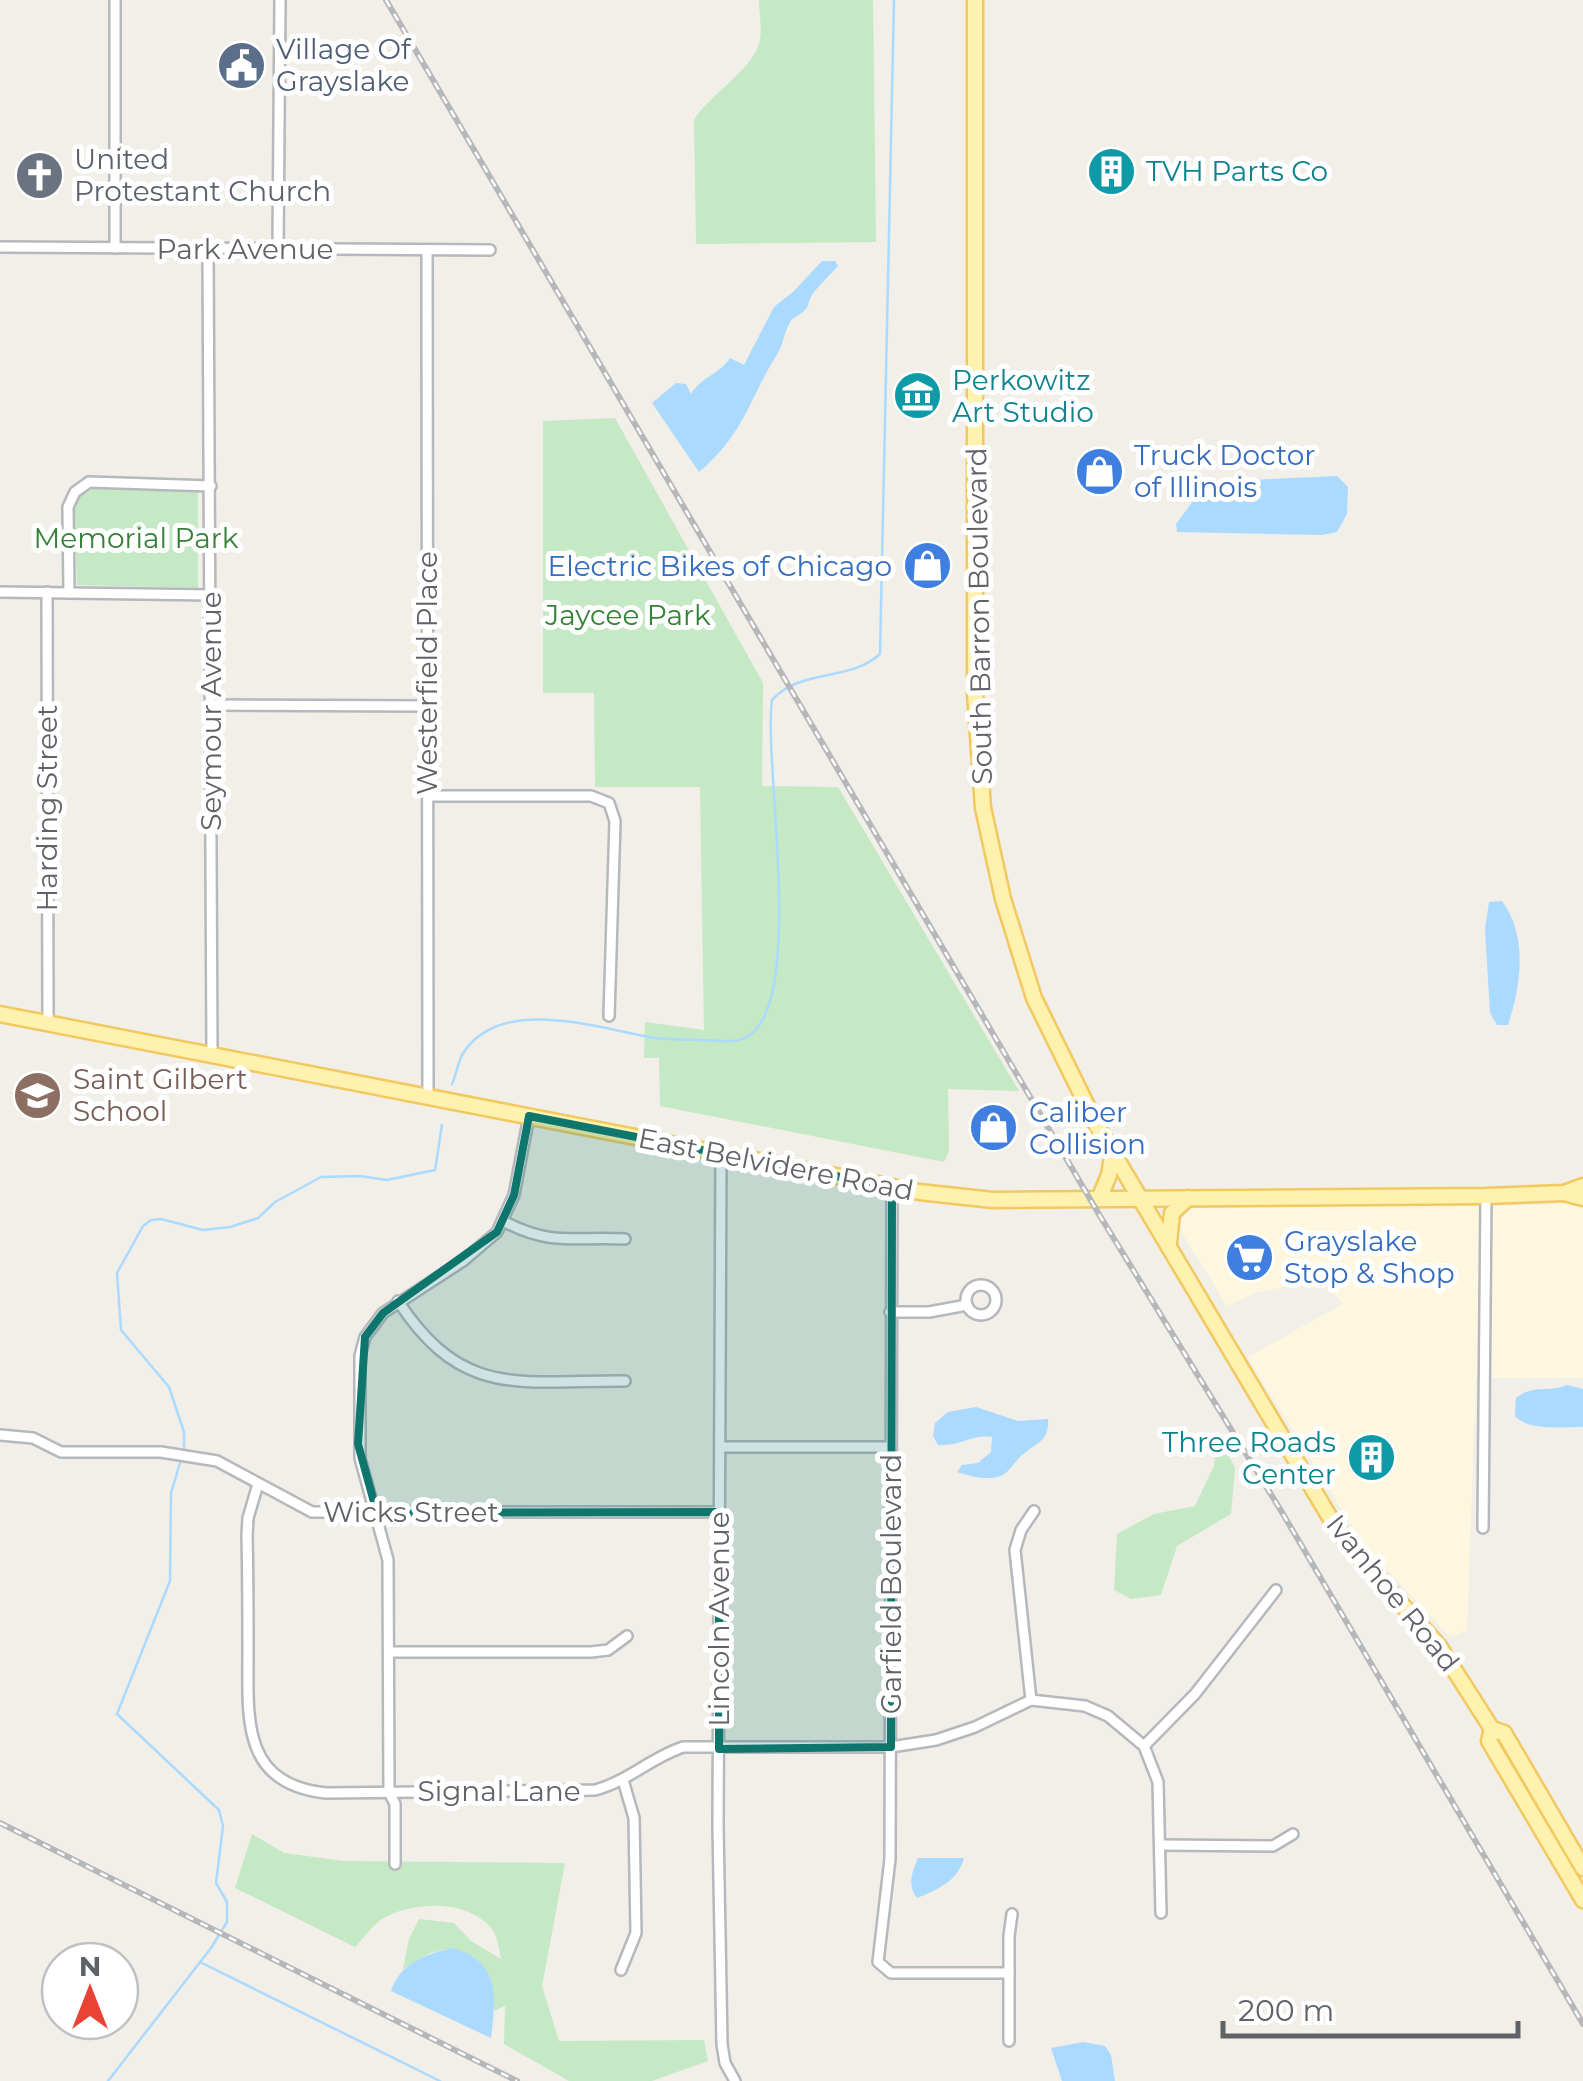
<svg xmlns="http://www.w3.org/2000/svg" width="1583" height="2081" viewBox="0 0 1583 2081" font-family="Montserrat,sans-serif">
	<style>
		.commercial { fill: #fef7e0 }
		.green { fill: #c5e8c5 }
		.water { fill: #aadaff }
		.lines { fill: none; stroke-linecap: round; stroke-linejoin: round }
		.stream { stroke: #aadaff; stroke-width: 2.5 }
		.minor-casing { stroke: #b5b8bc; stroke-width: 14 }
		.primary-casing { stroke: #f2c960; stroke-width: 19 }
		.minor { stroke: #fff; stroke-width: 9 }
		.primary { stroke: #fff2af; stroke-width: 14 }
		.rail-casing { stroke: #b6b7b8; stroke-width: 6 }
		.rail { stroke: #fff; stroke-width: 2.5; stroke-dasharray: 8; stroke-linecap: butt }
		.marked { fill: #0f766e; fill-opacity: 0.2; stroke: #0f766e; stroke-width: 8; stroke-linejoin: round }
		.labels { text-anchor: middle; stroke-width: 10; stroke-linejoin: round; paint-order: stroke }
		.service-label { font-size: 28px; fill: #4e5e75; stroke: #fff; text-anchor: start }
		.worship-label { font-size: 28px; fill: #5b616d; stroke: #fff; text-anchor: start }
		.culture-label { font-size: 28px; fill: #0d838f; stroke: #fff; text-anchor: start }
		.street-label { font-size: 28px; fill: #5f6368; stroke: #fff }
		.shop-label { font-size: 28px; fill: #366cbe; stroke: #fff; text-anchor: start }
		.park-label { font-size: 28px; fill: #348238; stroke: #fff }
		.education-label { font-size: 28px; fill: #785e54; stroke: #fff; text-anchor: start }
	</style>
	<rect width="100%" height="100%" fill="#f1efe8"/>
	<path class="commercial" d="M1583,1201V1378H1476L1467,1630L1450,1637L1362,1543L1248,1357L1343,1304L1322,1280L1258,1292L1227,1306L1177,1225L1190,1208L1548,1205Z"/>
	<g class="green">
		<path d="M759,0H873L876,242L696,244L694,120C709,95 755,68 760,40C762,28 759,13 759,0Z"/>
		<path d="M615,418L763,683L762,786L838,787L1019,1091L948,1089L949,1151L944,1162L660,1106L659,1058H644L645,1022L704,1030L700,787H595L594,693H543V421Z"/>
		<path d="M95,488H198V588L77,585L74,507L82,494Z"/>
		<path d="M1217,1433L1235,1468L1231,1514L1177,1546L1161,1595L1131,1599L1114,1590L1117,1534L1154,1514L1195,1506L1214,1466Z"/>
		<path d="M252,1834L284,1853L344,1861L565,1863L542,1986L559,2041L704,2040L708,2061L652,2081H569L504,2044L505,2006L494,2011L491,1982L453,1948L430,1953L403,1969L409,1939L419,1919L454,1923L471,1941L501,1959C499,1951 498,1936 492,1929C468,1899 413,1901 382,1919C372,1926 364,1938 355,1947L235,1888Z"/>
	</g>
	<g class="water">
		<path d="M822,261H835L838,266C830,275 819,285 812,295C809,299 809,305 806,309C801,315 792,317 789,324C784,333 783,344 778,353C749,398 745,433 699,472L652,403L676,383L686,384L691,394C701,377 720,374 730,358L744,365L774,307L794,291Z"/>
		<path d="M1337,476L1348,487L1347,514L1337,532L1322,535L1177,532L1176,524L1207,482Z"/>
		<path d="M1502,901C1528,936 1521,985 1508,1025H1497L1490,1013L1485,929L1489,902Z"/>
		<path d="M1567,1385L1583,1389V1427C1563,1427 1528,1431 1515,1416L1516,1398C1532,1384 1549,1393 1567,1385Z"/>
		<path d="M976,1407L1018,1421L1048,1419C1050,1441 1036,1443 1022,1455C1013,1463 1010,1473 998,1477C985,1480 969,1476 957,1472L962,1465L978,1463L991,1452L992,1437C972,1434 959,1447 938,1445L933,1436L935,1423L948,1412Z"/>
		<path d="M918,1858H964C958,1881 937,1890 917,1898C907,1884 912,1873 918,1858Z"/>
		<path d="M453,1948C500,1962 496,1996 491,2038L391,1991C400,1963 426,1954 453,1948Z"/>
		<path d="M1083,2042L1105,2046L1111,2055L1115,2081H1062L1051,2048Z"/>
	</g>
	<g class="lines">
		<g class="stream">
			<path d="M452,1084C456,1075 458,1063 462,1055C499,993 600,1029 655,1038C670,1040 686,1039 701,1040C715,1040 734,1044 747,1037C807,1002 763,764 772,700C801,668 850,682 880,654L894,0"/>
			<path d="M184,1450V1432L169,1387L121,1330L117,1273L143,1226L151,1220L161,1219L203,1230L230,1227L258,1218L275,1202L321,1177L360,1176L387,1180L435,1170L442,1125"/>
			<path d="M200,1962L440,2081"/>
			<path d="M108,2081L211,1948L227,1922V1902L216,1883L223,1826L219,1810L117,1714L170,1581L171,1493L180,1463"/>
		</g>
		<defs>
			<g id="minor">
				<path d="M0,247L490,250"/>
				<path d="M115,248V0"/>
				<path d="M208,249L212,1054"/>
				<path d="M278,249L280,0"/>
				<path d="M427,250L428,1096"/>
				<path d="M0,592L212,595"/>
				<path d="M47,592L48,1023"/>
				<path d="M69,593L68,507L75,492L89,482L211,486"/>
				<path d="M211,705L427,706"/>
				<path d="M428,796H591L609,803L615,821L609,1016"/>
				<path d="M721,1153L718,1826L722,2044L725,2063L735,2081"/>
				<path d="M892,1187L890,1859L878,1962L891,1973H1009"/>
				<path d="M503,1221C552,1247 574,1236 625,1239"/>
				<circle cx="981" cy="1300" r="15"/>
				<path d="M398,1301C463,1400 520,1380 625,1381"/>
				<path d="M890,1312H929L967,1305"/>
				<path d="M0,1435L33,1438L61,1452H161L217,1461L312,1512H719"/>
				<path d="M720,1447H891"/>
				<path d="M258,1484L248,1518L247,1536C248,1575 248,1614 248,1652C248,1719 241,1784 326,1793L595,1790C627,1782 652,1757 683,1747H891L936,1740L975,1727L1031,1700L1085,1706L1108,1716L1144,1746L1158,1782L1161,1913"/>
				<path d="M1483,1528L1486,1196"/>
				<path d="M389,1652H591L608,1650L627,1636"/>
				<path d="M1031,1700L1015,1550L1021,1530L1034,1511"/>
				<path d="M1144,1746L1195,1694L1276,1590"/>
				<path d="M1161,1845L1273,1846L1293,1834"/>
				<path d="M395,1864V1804L389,1792L388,1560L360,1458V1356L365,1337L383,1313L463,1261L497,1232L514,1195L529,1116"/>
				<path d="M621,1970L636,1933L634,1818L623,1780"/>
				<path d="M1009,2041V1936L1012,1914"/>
			</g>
			<g id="primary">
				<path d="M975,0V693L983,808L1003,899L1034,998L1097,1126L1329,1516L1352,1549L1439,1646L1492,1729"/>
				<path d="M0,1014L919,1192L993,1200L1486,1196L1564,1193L1583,1186"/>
				<path d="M1564,1193L1583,1198"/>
				<path d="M1099,1199L1109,1175L1113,1152"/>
				<path d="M1169,1242L1172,1213L1188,1198"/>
				<path d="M1492,1729L1489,1741L1583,1900"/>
				<path d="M1492,1729L1504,1733L1583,1868"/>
			</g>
		</defs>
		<use href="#minor" class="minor-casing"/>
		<use href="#primary" class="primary-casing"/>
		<use href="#minor" class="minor"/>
		<use href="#primary" class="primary"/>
		<defs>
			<g id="rail">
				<path d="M386,0L1100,1216L1283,1514L1583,2024"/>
				<path d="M0,1823L517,2081"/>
			</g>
		</defs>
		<use href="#rail" class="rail-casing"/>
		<use href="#rail" class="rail"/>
	</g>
	<path class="marked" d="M529,1116L892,1187L891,1747L719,1749V1512L377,1513L358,1444L365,1337L383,1313L497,1232L514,1195Z"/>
	<defs>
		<symbol id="civic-disc" viewBox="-11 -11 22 22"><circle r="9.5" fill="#5c6f8a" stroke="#fff"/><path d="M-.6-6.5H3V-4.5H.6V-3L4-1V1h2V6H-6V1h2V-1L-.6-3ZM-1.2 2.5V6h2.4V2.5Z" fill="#fff"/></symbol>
		<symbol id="building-disc" viewBox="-11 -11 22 22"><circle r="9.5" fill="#0f9aa8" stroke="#fff"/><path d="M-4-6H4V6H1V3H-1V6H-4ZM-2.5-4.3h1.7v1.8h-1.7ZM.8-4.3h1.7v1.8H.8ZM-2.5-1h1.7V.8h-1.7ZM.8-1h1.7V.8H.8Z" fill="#fff"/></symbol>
		<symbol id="church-disc" viewBox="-11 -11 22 22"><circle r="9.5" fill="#6b7280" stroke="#fff"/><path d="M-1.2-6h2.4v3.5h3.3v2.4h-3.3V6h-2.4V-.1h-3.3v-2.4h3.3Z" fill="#fff"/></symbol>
		<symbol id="museum-disc" viewBox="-11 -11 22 22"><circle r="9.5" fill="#0f9aa8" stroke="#fff"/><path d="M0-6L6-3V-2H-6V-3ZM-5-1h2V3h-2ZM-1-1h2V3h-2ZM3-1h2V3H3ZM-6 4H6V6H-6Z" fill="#fff"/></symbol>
		<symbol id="shop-disc" viewBox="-11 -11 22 22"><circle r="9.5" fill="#3f7fe0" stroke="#fff"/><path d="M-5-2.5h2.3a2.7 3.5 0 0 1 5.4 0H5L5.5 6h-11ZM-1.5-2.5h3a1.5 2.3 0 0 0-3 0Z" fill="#fff"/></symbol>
		<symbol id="school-disc" viewBox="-11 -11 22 22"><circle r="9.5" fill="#8d6e63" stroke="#fff"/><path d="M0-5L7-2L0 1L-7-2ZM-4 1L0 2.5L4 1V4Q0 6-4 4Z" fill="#fff"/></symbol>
		<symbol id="supermarket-disc" viewBox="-11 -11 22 22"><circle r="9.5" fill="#3f7fe0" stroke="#fff"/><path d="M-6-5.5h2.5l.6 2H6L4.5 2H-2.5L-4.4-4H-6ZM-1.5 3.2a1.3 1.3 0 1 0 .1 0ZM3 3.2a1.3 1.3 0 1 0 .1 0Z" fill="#fff"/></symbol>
	</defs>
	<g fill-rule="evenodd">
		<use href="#civic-disc" x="214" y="38" width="55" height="55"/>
		<use href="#building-disc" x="1084" y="144" width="55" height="55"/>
		<use href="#church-disc" x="12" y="148" width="55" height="55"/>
		<use href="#museum-disc" x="890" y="368" width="55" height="55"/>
		<use href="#shop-disc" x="1072" y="444" width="55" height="55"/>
		<use href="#shop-disc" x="900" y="538" width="55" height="55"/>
		<use href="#school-disc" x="10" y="1068" width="55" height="55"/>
		<use href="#shop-disc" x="966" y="1100" width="55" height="55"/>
		<use href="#supermarket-disc" x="1222" y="1230" width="55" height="55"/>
		<use href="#building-disc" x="1344" y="1430" width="55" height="55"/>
	</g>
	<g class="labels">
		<g class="service-label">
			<text x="276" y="59">Village Of<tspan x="276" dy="32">Grayslake</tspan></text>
		</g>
		<g class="worship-label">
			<text x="74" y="169">United<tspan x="74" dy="32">Protestant Church</tspan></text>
		</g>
		<g class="culture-label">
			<text x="1146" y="181">TVH Parts Co</text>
			<text x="952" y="390">Perkowitz<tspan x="952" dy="32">Art Studio</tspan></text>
			<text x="1336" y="1452" text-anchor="end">Three Roads<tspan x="1336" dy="32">Center</tspan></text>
		</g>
		<g class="street-label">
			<text x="245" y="259">Park Avenue</text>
			<text transform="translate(979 616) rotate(-91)" y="10">South Barron Boulevard</text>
			<text transform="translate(427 673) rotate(-90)" y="10">Westerfield Place</text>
			<text transform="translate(211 711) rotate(-90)" y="10">Seymour Avenue</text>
			<text transform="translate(47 808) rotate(-90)" y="10">Harding Street</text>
			<text transform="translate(776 1164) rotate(11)" y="10">East Belvidere Road</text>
			<text x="411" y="1522">Wicks Street</text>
			<text transform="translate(891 1584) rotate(-90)" y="10">Garfield Boulevard</text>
			<text transform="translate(1393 1593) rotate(51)" y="10">Ivanhoe Road</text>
			<text transform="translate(719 1619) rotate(-90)" y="10">Lincoln Avenue</text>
			<text x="499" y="1801">Signal Lane</text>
		</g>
		<g class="shop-label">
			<text x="1134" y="465">Truck Doctor<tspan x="1134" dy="32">of Illinois</tspan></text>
			<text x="892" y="576" text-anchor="end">Electric Bikes of Chicago</text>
			<text x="1029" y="1122">Caliber<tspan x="1029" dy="32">Collision</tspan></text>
			<text x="1284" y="1251">Grayslake<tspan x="1284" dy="32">Stop &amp; Shop</tspan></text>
		</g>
		<g class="park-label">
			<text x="136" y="548">Memorial Park</text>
			<text x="628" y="625">Jaycee Park</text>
		</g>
		<g class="education-label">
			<text x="73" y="1089">Saint Gilbert<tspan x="73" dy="32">School</tspan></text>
		</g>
	</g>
	<g transform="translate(90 1991)"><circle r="48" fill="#ffffff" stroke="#bfc1c3" stroke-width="2.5"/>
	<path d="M0-8L18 38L0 25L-18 38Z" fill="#ea4335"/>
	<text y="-15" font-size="28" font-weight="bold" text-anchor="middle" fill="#5f6368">N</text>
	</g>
	<path d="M1223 2021v15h295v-15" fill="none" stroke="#5f6368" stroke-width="5"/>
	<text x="1238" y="2021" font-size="30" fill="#5f6368" stroke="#ffffff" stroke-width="8" paint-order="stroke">200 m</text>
</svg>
